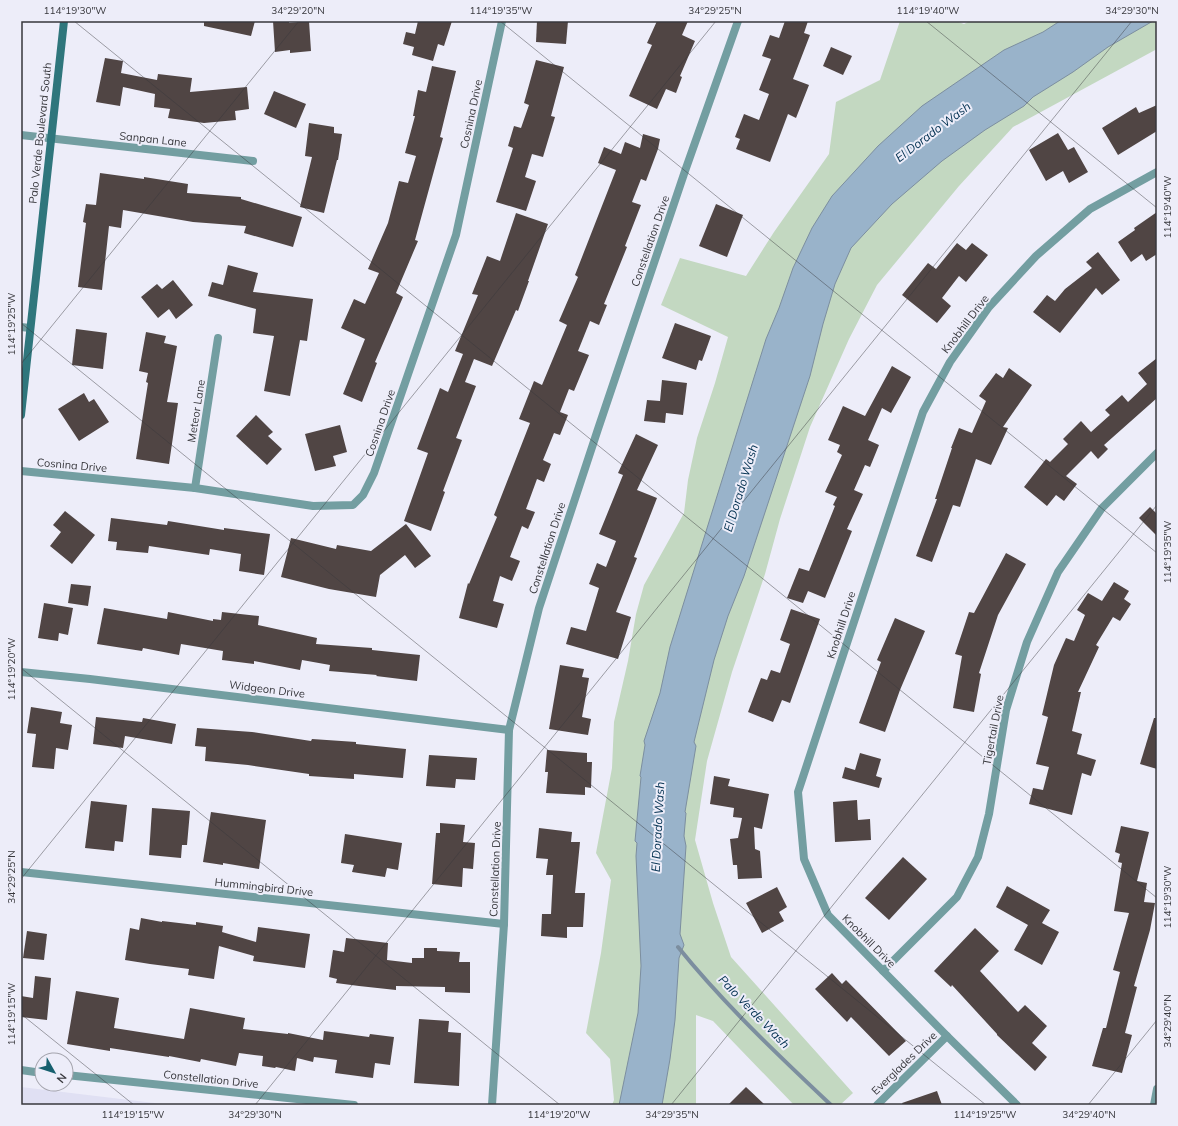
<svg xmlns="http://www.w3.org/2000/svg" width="1178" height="1126" viewBox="0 0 1178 1126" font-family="Mulish,sans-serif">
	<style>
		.built { fill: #e0e0f3 }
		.green { fill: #c3d8c1 }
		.water { fill: #99b3ca; stroke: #7c8e9f }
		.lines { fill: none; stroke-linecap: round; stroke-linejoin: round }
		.stream { stroke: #7c8e9f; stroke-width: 4 }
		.building { fill: #504544 }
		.minor { stroke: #739ea1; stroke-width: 8 }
		.tertiary { stroke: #739ea1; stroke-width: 8 }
		.secondary { stroke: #2f767c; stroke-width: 8 }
		.ticks { fill: none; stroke: #37373c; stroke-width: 1; stroke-opacity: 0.45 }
		.labels { text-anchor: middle; stroke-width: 4; stroke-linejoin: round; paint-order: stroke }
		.street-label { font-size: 11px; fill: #37373c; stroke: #ededf9 }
		.water-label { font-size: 12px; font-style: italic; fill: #012f4f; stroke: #ededf9 }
		.neatline { fill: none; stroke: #37373c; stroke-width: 1.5 }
		.ticks-label { font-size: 10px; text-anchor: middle; fill: #37373c }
	</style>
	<rect width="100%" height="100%" fill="#ededf9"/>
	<path class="built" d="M21,1087L171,1105H21Z"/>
	<path class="green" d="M900,21H956L964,24L970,21H1157V49L1013,127L959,186L877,285L849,339L810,427L780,519L765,574L732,672L707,761L695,840L713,903L731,957L853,1093L840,1105H794L713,1021L696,1015V1105H612L614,1100L610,1059L586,1033L601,953L611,880L596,853L612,768L614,722L628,661L636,614L644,585L684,513L688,480L697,438L715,383L728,337L661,305L680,258L746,276L774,232L829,154L836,102L880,80Z"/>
	<path class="water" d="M1060,21H1153L1108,47L1073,72L1033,97L1024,106L985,130L942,161L892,204L851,248L835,284L823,324L810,376L744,576L728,616L714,660L694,742L696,746L685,812L686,813L684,836L686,846L680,934L684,945L679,958L675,1020L670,1059L662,1105H619L638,1013L641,966L636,856L637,843L635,841L641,777L640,776L645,745L644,741L660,693L670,647L684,602L766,339L779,308L793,268L812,228L832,196L878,146L922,106L1004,50L1043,32Z"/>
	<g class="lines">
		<path class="stream" d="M678,947C724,1004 778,1055 831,1105"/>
	</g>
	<g class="building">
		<path d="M204,21H255L251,36L204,26Z"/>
		<path d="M273,21H289V23L309,21L311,51L290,53V50L275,52Z"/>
		<path d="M418,21H452L444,46L438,44L433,61L412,55L414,47L403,44L406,32L415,34Z"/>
		<path d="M537,21H568L566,44L536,42Z"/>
		<path d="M657,21H688L682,35L695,41L680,76L682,77L676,93L666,89L657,109L629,96L652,45L647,43Z"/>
		<path d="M785,21H808L804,33L810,35L793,79L809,85L796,118L788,114L770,162L736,149L740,139L735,137L744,114L759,120L769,94L759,90L771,59L762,56L770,35L779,38Z"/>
		<path d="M831,47L852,56L843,75L823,66Z"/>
		<path d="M105,58L123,61L121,73L157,80L158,74L192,78L190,92L247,87L249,109L235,111L236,120L204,123L168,118L170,109L154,107L155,94L123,87L120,106L96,102Z"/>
		<path d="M536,60L564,67L551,116L555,117L543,157L532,154L525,177L536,181L526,211L496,202L513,148L508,146L514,126L521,128L529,105L524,103Z"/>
		<path d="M432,66L456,71L440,137L443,138L415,240L418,241L396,293L403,297L375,362L377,363L362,402L343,394L365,339L341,328L354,299L365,304L379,273L368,269L388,223L399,181L408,183L416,156L405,153L415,116H413L418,90L426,92Z"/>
		<path d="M274,91L306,104L296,128L264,114Z"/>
		<path d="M1157,105V131L1118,155L1102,128L1136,107L1139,113Z"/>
		<path d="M309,123L334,127V133L342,134L338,160H337L324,213L300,207L312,157L305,156Z"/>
		<path d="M1058,133L1068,150L1074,147L1088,172L1069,183L1063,171L1046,181L1029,150Z"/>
		<path d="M643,134L660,139L658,149L646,181L641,179L632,202L641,205L625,246L627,247L604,304L607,305L599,325L590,321L578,351L589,355L574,391L569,389L560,412L568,415L560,435L554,433L543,460L551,464L544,482L537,479L526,509L535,512L528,529L522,526L510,557L520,561L512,581L500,576L493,601L504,604L497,628L459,618L468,583L469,584L497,517L494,515L530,423L519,419L534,381L542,385L567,325L559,321L578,277L575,275L616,170L598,163L604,147L621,154L625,142L640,148Z"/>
		<path d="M100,173L144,179V177L188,184L187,193L241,197V199L302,217L293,247L244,233L246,226L193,222L123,210L121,228L109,226L102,290L78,287L86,223L83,222L86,204L96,205Z"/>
		<path d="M716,204L743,215L727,257L699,246Z"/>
		<path d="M1157,212V254L1146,261L1142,254L1131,262L1118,242L1135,230L1134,228Z"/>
		<path d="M516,213L548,224L528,281H529L518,311L516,310L492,366L474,359L465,382L476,386L456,438L462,440L443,491L445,492L431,531L404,521L428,453L417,449L440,388L448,392L463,354L455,351L478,295L472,294L487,256L500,261Z"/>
		<path d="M957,243L966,250L972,243L988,255L966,282L959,276L942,298L951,306L937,323L902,295L928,263L936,269Z"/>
		<path d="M1098,252L1120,280L1102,295L1096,288L1060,333L1033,312L1047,295L1055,301L1065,289L1092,268L1086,262Z"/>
		<path d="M228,265L258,273L253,292L313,299L307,341L300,340L290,396L264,391L274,336L253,333L256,309L208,296L212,282L223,285Z"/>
		<path d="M173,280L193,305L176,319L169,309L158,318L141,297L157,284L162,289Z"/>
		<path d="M675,323L711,336L702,361L699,360L696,370L662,358Z"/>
		<path d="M76,329L107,333L103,369L72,365Z"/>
		<path d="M146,332L166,336L164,343L177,346L167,402L178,403L169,464L136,459L148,383L146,382L148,373L139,371Z"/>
		<path d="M1157,358V398L1104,445L1108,449L1098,459L1091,451L1066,476L1077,484L1064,501L1056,495L1047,506L1024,487L1046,459L1050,462L1068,444L1063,439L1081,421L1091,432L1110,415L1105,410L1122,395L1128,402L1147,384L1138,373Z"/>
		<path d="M892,366L911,377L891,413L882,408L868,440L879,445L870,467L865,465L854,490L863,494L847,529L852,531L825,598L808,591L803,603L787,598L799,568L809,571L835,506L833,505L837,497L825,492L842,455L837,452L840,445L828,440L843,406L865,416Z"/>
		<path d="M1009,368L1032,385L1003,427L1008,428L991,465L976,459L960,507L953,505L932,562L916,556L937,499H935L952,448H951L959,428L972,433L986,401L979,396L996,373L1003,378Z"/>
		<path d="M662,380L687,383L683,415L666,413L665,423L644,421L647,400L660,401Z"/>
		<path d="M84,393L89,402L94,399L109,422L79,441L58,409Z"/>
		<path d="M256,415L273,432L268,436L282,449L267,465L236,436Z"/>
		<path d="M340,425L347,452L333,456L336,466L315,471L305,434Z"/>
		<path d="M636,434L658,445L637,490L657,498L634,557L637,558L616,612L631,617L618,659L566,644L571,627L586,631L599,588L589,584L597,563L606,567L616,541L599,534L623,475L618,473Z"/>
		<path d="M1150,507L1157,514V536L1139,518Z"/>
		<path d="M65,511L95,535L72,564L50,546L61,532L53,525Z"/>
		<path d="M111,518L167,525L168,521L224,530V528L270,534L264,575L239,571L241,554L210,549L209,555L149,546L148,553L116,550L117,542L108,541Z"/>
		<path d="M406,524L431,556L415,568L405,555L380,575L376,597L329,589L281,577L291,538L336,549L337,545L371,551Z"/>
		<path d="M1006,553L1026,564L998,615L979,673L981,674L974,712L953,708L962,656L955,654L969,612L974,613Z"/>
		<path d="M1114,582L1129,591L1124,599L1131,604L1120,621L1113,617L1096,645L1099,647L1078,692H1081L1072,731L1082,734L1077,754L1096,760L1091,776L1082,773L1072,815L1029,804L1033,788L1043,790L1049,767L1036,764L1048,717L1042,715L1054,665L1066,638L1074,641L1085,615L1077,610L1088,593L1102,601Z"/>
		<path d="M71,584L91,586L88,606L68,603Z"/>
		<path d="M44,603L73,608L68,635L59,633L58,641L38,638Z"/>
		<path d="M104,608L167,619L168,612L213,621V619L221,620L222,612L259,616L258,625L317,638L316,644L372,648V650L420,655L417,681L376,676L377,675L329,671L330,665L302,660L300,670L254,661V664L222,660L223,651L181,644L179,655L143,648L142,651L97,644Z"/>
		<path d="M791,609L820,619L790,703L782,700L773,722L748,712L761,678L767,680L771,670L780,673L790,644L780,640Z"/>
		<path d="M895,618L925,631L900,690L885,732L859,723L881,662L877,660Z"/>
		<path d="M560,665L584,669L582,677L589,678L582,717L591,719L588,735L549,729Z"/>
		<path d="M31,707L62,712L60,723L72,725L68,750L56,748L54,769L32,767L36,734L27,733Z"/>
		<path d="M96,717L142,722L143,718L176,724L172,744L125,736L123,748L93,744Z"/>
		<path d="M1154,718H1157V769L1140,764Z"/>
		<path d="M197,728L252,732L311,741L312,739L356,742V744L406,749L403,778L354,774V779L309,776V774L248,765L205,761L206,747L195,746Z"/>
		<path d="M547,750L587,753V762H592L591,788L585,787V795L546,793L548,772H545Z"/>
		<path d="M860,753L881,759L876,776L882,778L879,788L842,778L845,767L855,770Z"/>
		<path d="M429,755L477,758L475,780L456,779L455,788L426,786Z"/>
		<path d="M714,776L730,779L728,786L769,794L762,829L754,827L755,849L760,851L762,878L738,879L737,865H733L730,839L738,838L742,818L733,817L734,808L710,804Z"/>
		<path d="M857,800L858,820L870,819L871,840L835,842L833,802Z"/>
		<path d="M91,801L127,805L123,842L115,841L114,851L85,848Z"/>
		<path d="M152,808L190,811L187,845H182L181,858L149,855Z"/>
		<path d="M211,812L266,820L259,869L223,863V865L203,862Z"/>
		<path d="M440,823L465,825L463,842L475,843L473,869L463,868L462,887L432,884L436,833H440Z"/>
		<path d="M1121,826L1149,832L1137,881L1147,883L1144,902L1155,903L1150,930L1134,986L1137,987L1125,1033L1132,1035L1122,1073L1092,1066L1103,1028H1106L1120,972L1113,970L1129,913L1114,911L1122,863L1118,862L1120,854L1115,852Z"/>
		<path d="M539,828L572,832L571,842H580L575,893H585L583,927H567V938L541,936L542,914H551L553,875H546L548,859L536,858Z"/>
		<path d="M345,834L402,843L398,870L387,868L385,877L352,872L354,865L341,863Z"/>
		<path d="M903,857L927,879L889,920L865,898Z"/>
		<path d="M1007,886L1050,910L1042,923L1059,932L1042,965L1014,950L1028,925L996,907Z"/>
		<path d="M777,887L787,907L779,912L784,921L762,933L746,903Z"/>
		<path d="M141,918L162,922V921L196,925V922L223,926L222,932L256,942L258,927L310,934L305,968L253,961L254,956L219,946L214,979L188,975L189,969L150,964L125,960L130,928L139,930Z"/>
		<path d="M975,928L999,951L980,971L1018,1012L1025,1005L1047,1026L1032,1043L1047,1057L1035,1071L997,1035V1034L952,985L951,987L934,971Z"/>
		<path d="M27,931L47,934L44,960L23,958Z"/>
		<path d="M346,938L388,943L387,960L412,963V958H424V948H437V951L460,952L459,962H470V993L445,992V987L396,986V990L359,986L336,983L337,979L329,977L333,950L344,952Z"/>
		<path d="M832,973L842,984L846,980L906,1041L889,1056L851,1017L847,1022L815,989Z"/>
		<path d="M35,976L51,978L47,1020L21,1017V996L33,998Z"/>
		<path d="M76,991L119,998L114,1028L184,1039L190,1008L245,1018L243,1029L288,1034V1033L323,1040L324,1031L369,1037L370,1034L394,1037L390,1065L375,1063L373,1078L335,1073L337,1060L314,1057L313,1062L297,1058L295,1071L276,1067L275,1068L262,1066L263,1056L239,1053L236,1066L201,1059L200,1062L169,1056V1057L110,1048V1051L67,1044Z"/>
		<path d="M419,1019L449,1021L448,1032L461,1033L459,1086L414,1083Z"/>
		<path d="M746,1087L765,1105H728Z"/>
		<path d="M937,1091L942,1105H903L902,1103Z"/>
	</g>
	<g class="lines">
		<g class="minor">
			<path d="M21,135L253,161"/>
			<path d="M21,327L30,328"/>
			<path d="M21,471L195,488L313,506L353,505L363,495L374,473L456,235L502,21"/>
			<path d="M195,488L218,338"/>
			<path d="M21,672L90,679L509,730"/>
			<path d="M21,872L504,924"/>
			<path d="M883,971L957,897L978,857L989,814L1006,710L1027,642L1058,572L1102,508L1157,453"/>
			<path d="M21,1070L42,1073"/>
			<path d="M66,1075L354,1105"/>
			<path d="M492,1105L504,924L509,730L539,608L598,429L685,171L738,21"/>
			<path d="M877,1105L947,1036"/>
			<path d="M1017,1105L947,1036L828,915L804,859L798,792L923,412L950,362L989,307L1036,256L1090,209L1157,172"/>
		</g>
		<path class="tertiary" d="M1154,1105L1157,1089"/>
		<path class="secondary" d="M21,415L64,21"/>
	</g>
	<path class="ticks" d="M74,21L1157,898M500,21L1157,553M926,21L1157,208M21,323L986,1105M21,364L299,21M21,668L560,1105M21,879L716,21M21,1014L134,1105M255,1105L1132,21M671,1105L1157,505M1088,1105L1157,1020"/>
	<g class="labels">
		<g class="street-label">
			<text transform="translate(471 114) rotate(-78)" y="4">Cosnina Drive</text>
			<text transform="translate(40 133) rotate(-84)" y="4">Palo Verde Boulevard South</text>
			<text transform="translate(153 139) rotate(6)" y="4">Sanpan Lane</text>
			<text transform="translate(650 241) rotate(-71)" y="4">Constellation Drive</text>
			<text transform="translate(965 324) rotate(-53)" y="4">Knobhill Drive</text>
			<text transform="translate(196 411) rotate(-81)" y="4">Meteor Lane</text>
			<text transform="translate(380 423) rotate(-71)" y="4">Cosnina Drive</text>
			<text transform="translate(72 465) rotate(5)" y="4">Cosnina Drive</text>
			<text transform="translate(547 548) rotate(-72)" y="4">Constellation Drive</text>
			<text transform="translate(841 625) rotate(-72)" y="4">Knobhill Drive</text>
			<text transform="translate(267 689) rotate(7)" y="4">Widgeon Drive</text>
			<text transform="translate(993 730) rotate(-79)" y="4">Tigertail Drive</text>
			<text transform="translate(495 869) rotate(-88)" y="4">Constellation Drive</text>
			<text transform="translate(264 887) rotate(6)" y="4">Hummingbird Drive</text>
			<text transform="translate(869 941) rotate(45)" y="4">Knobhill Drive</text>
			<text transform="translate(904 1063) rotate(-44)" y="4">Everglades Drive</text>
			<text transform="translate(211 1079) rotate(6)" y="4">Constellation Drive</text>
		</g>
		<g class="water-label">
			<text transform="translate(933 132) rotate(-37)" y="4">El Dorado Wash</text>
			<text transform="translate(741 488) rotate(-73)" y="4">El Dorado Wash</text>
			<text transform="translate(658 827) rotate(-87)" y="4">El Dorado Wash</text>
			<text transform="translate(754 1012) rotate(46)" y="4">Palo Verde Wash</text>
		</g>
	</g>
	<rect width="1178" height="1126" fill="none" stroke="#ededf9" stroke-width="44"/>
	<g transform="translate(54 1072) rotate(129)"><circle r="19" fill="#ededf9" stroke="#a4a4ad"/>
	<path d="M0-3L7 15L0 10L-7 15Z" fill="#17606f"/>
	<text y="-6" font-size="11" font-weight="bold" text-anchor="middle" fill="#37373c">N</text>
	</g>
	<rect x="22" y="22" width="1134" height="1082" class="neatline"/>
	<g class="ticks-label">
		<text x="75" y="14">114°19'30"W</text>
		<text x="298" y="14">34°29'20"N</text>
		<text x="501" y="14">114°19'35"W</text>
		<text x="715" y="14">34°29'25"N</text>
		<text x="928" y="14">114°19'40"W</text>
		<text x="1132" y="14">34°29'30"N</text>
		<text transform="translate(1167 207) rotate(-90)" y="4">114°19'40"W</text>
		<text transform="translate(11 324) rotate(-90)" y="4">114°19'25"W</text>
		<text transform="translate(1167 552) rotate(-90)" y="4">114°19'35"W</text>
		<text transform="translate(11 669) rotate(-90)" y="4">114°19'20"W</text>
		<text transform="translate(11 877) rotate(-90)" y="4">34°29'25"N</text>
		<text transform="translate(1167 897) rotate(-90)" y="4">114°19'30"W</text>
		<text transform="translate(11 1014) rotate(-90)" y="4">114°19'15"W</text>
		<text transform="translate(1167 1021) rotate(-90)" y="4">34°29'40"N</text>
		<text x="133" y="1118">114°19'15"W</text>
		<text x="255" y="1118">34°29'30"N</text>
		<text x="559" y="1118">114°19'20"W</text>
		<text x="672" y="1118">34°29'35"N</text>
		<text x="985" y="1118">114°19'25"W</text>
		<text x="1089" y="1118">34°29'40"N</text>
	</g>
</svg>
